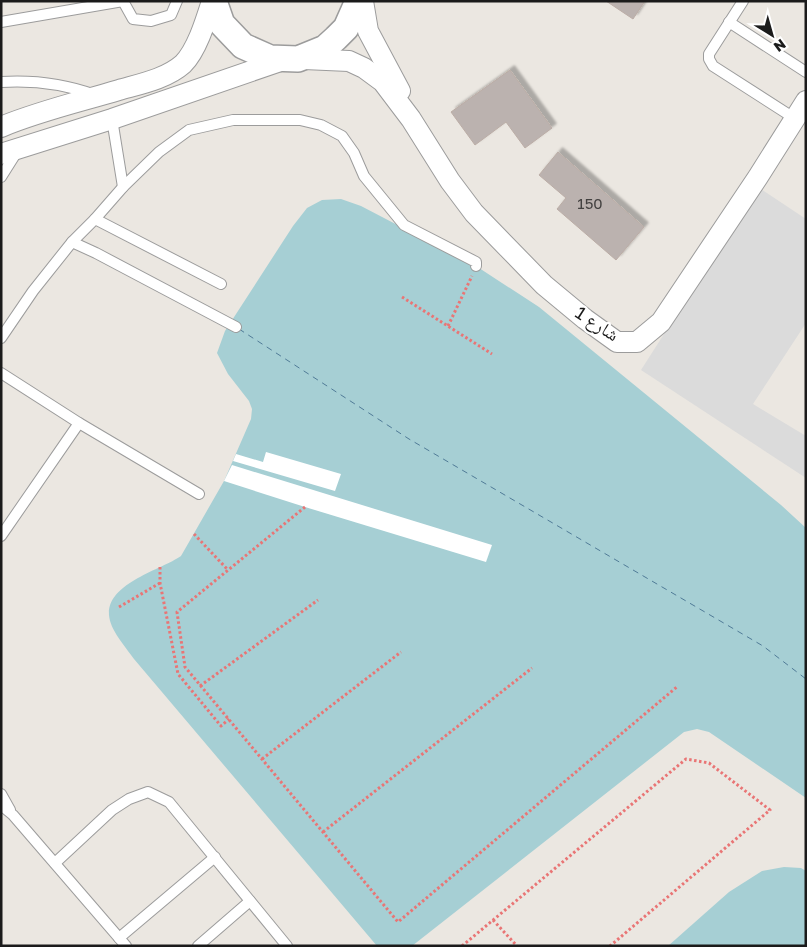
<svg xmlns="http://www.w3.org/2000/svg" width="807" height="947" viewBox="0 0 807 947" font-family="'Golos Text','Noto Naskh Arabic',sans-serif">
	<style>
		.parking { fill: #dbdbdb }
		.water { fill: #a6cfd4 }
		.pier { fill: #fff }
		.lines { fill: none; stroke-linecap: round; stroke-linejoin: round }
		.ferry { stroke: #507b97; stroke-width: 1; stroke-dasharray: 6 5; stroke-linecap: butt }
		.building { fill: #bbb2af; stroke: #bbada6; filter: url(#shadow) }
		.service-casing { stroke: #9c9c9c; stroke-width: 12 }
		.minor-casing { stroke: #9c9c9c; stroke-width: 22 }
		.tertiary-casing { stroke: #9c9c9c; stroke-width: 28 }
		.path { stroke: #e97575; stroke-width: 3; stroke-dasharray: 2.5 2.5; stroke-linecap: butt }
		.service { stroke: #fff; stroke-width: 10 }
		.minor { stroke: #fff; stroke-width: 20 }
		.tertiary { stroke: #fff; stroke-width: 25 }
		.labels { text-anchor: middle; stroke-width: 4.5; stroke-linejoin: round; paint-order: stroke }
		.number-label { font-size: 15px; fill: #434140 }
		.street-label { font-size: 18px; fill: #1b1b1b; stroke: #fff }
	</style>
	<defs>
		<filter id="shadow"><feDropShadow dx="4.5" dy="-4.5" stdDeviation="1" flood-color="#0004"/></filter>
	</defs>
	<rect width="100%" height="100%" fill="#ebe7e1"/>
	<path class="parking" d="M758,187L806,219V323L753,404L806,436V478L641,370Z"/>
	<g class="water">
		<path d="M341,199L361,206L476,266L539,307L781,505L806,528V798L709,732L697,729L684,732L412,946H377L134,659C125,646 110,630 109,615C107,583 161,570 181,556L224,481L251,419L252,409L249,401L228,374L217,353L225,331L293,226L307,208L322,200Z"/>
		<path d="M784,867L801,868L806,871V946H668L729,892L762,871Z"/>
	</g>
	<g class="pier">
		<path d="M266,452L341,474L335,491L233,461L236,454L263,462Z"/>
		<path d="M232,465L492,545L486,562L305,507L224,481Z"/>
	</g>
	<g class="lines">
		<path class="ferry" d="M239,329L409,439L763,646L806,679"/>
	</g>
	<g class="building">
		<path d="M606,1H645L633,19Z"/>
		<path d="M510,70L552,128L525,148L506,122L475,145L451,112Z"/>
		<path d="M558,152L644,227L616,260L557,209L566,198L539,175Z"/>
	</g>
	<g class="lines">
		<defs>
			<g id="service">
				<path d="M123,1L133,19L151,21L171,15L177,1"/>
				<path d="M743,1L709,54V59L713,66L794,118"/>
				<path d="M1,22L123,1"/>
				<path d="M729,22L806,72"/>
				<path d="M1,82C33,80 65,84 95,95"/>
				<path d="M112,119L123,187"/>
				<path d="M1,177L18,150"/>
				<path d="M95,219L221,284"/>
				<path d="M72,242L95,219L123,187L159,152L189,130L233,120H300L321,125L342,136L354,153L364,176L404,225L476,262V266"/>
				<path d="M1,338L33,291L72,242L96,253L236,327"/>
				<path d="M1,373L79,423L199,494"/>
				<path d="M1,536L79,423"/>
				<path d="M1,794L10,810"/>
				<path d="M1,805L13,815L126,946"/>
				<path d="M55,863L112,810L129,799L148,792L169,802L287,946"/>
				<path d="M119,938L215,857"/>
				<path d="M198,946L250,901"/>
			</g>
			<g id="minor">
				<path d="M363,1L368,31L400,91"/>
				<path d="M304,59L349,61L364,68L383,82L411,119L450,181L474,213L544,285L585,319L617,342H637L661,322L758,177L806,101"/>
				<path d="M1,127C39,111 79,102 119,90C140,84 166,79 183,64C197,50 206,20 212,1"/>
				<path d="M1,154L112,119L286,59"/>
			</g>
			<path id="tertiary" d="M214,1L222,24L243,46L270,58L298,59L325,48L336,38L346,28L358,1"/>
		</defs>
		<use href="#service" class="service-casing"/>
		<use href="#minor" class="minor-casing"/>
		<use href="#tertiary" class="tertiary-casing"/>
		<g class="path">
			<path d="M402,297L492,354"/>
			<path d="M448,326L472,276"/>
			<path d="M305,507L177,612L185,667L398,922L678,686"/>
			<path d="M194,534L228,570"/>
			<path d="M160,567V583L178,674L221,726L229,719"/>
			<path d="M119,607L160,583"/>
			<path d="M200,686L318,600"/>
			<path d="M262,759L401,652"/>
			<path d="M323,832L532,668"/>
			<path d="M493,920L517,946"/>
			<path d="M462,946L686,759L709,763L770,810L610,946"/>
		</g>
		<use href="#service" class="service"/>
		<use href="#minor" class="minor"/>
		<use href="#tertiary" class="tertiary"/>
	</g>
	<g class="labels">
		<g class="number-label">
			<text x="590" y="209">150</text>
		</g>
		<g class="street-label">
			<text transform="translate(597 324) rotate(33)" y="6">شارع 1</text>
		</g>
	</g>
	<rect width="807" height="947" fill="none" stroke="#1b1b1b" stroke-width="5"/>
	<g transform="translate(772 35) rotate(143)" stroke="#ffffff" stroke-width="4" paint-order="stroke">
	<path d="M0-4L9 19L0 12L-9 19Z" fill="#1b1b1b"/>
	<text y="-8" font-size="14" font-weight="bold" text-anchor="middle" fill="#1b1b1b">N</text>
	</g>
</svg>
